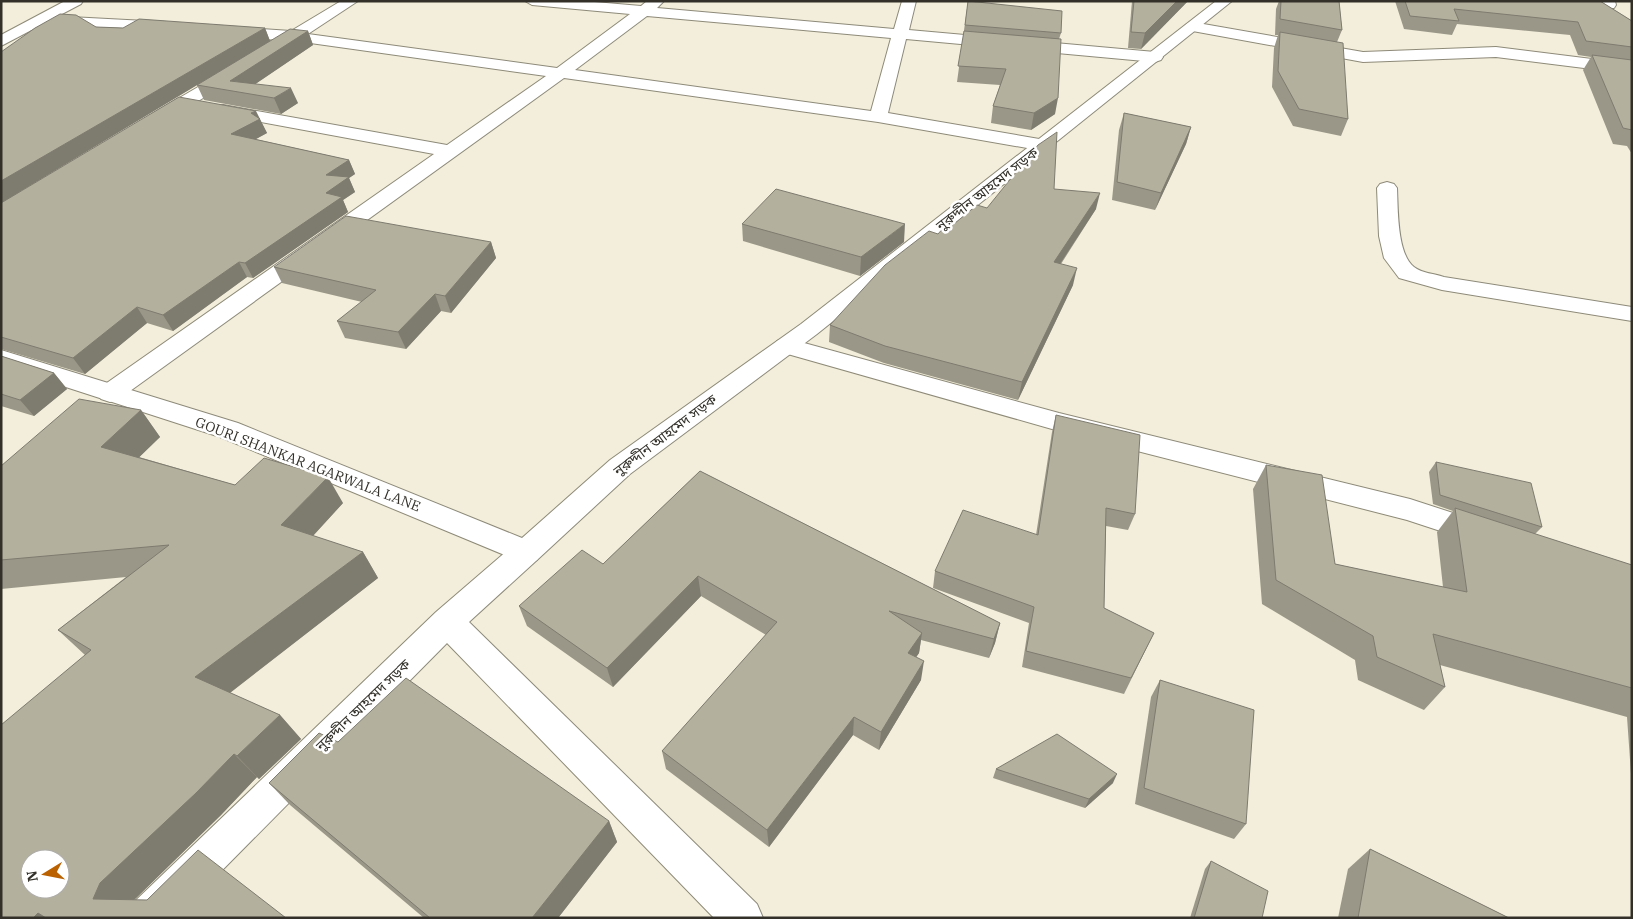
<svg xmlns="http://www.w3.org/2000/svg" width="1633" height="919" viewBox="0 0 1633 919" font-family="'IBM Plex Serif','Noto Sans Bengali',serif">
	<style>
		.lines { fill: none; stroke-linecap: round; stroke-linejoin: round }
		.street-casing { stroke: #8e8a79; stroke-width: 2 }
		.secondary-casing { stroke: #8e8a79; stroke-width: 2 }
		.street { fill: #fff; fill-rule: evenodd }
		.secondary { fill: #fff; fill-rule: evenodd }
		.wall { fill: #9b9788 }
		.shaded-wall { fill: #7e7b6f }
		.building { fill: #b4b09e; stroke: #7e7b6f; fill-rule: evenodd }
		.labels { text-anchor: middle; stroke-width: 5; stroke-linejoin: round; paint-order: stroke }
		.street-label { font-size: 14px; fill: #323029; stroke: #fff }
	</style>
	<rect width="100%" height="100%" fill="#f2eedb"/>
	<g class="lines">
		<defs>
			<g id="street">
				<path d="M341,1H358L308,34L557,68L630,14L532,5L525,1H583L641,6L647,1H664L657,8L894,29L902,1H916L909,30L1155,52L1161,54L1163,57L1161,60L1155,62L906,39L888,113L1051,141L1053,145L1051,149L1044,151L878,122L564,78L119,399L110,402L101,399L97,393L101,387L434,154L223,115L217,114L214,110L217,106L223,105L447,145L546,76L296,41L287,45L282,43L280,40L231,37L226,35L223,32L226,29L231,27L291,31ZM647,16L891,38L871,111L575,70Z"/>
				<path d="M1601,1H1615L1616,5L1614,8H1604Z"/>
				<path d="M51,16L165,22L170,24L173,27L170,30L165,32L46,23L44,20L46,17Z"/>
				<path d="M1192,22L1363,52L1496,47L1632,64V74L1496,57L1363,62L1187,30L1184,27L1187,24Z"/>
				<path d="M233,68L239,70L241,73L239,76L164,122L158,123L152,122L149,118L152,114L227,70Z"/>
				<path d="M1387,182L1394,184L1397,188C1398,209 1397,254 1414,267C1421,273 1436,274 1444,277L1632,307V321L1442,290L1399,278L1384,258L1379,236L1377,188L1380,184Z"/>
				<path d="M786,338L1059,413L1410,499L1490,525L1495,533L1490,541L1480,544L1407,520L1059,431L777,351L774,346L777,341Z"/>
				<path d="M526,540L537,544L541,552L537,560L469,622L757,904L763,918H714L447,643L175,918H126L132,904L436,612L515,544Z"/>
			</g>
			<g id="secondary">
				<path d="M65,1H83L81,4L1,46V35Z"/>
				<path d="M1216,1H1232L817,334L630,474L537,560L526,564L220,437L1,366V350L238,423L522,538L610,460L801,324Z"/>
			</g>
		</defs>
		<use href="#street" class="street-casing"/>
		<use href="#secondary" class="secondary-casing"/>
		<use href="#street" class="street"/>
		<use href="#secondary" class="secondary"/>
	</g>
	<g class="wall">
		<path d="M968,1L1061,33L1059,39L1055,114L1031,130L991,123L993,106L1000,85L957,82Z"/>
		<path d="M1132,1H1188L1141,49L1128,48Z"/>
		<path d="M1279,1H1339L1342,30L1337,42L1348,119L1341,136L1293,126L1272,87L1274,48L1278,35H1275L1276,9Z"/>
		<path d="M1395,1H1600L1632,21V154L1627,146L1613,144L1583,70L1591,57L1578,55L1570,35L1457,24L1452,35L1404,29Z"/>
		<path d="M96,27L123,28H265L270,41L308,31L313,45L255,84L298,103L281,114L204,100L197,85L19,192L259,118L267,133L255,139L349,160L355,174L349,178L355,192L343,200L348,212L253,278L247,277L173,331L147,323L85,374L1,349V52Z"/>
		<path d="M1124,113L1191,127L1186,144L1155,210L1112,200L1119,130Z"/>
		<path d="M1054,189L1096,209L1061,264L1073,285L1018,400L884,363L829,342L830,325L938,234L949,228Z"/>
		<path d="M742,224L904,242L860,276L743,241Z"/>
		<path d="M491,242L496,258L451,313L441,311L406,349L345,338L337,321L362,302L282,283L274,267Z"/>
		<path d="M1,356L54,373L67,389L34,416L1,406Z"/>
		<path d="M141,410L160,437L139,457L235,485L343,503L313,536L363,552L378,578L230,693L280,715L301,739L259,779L257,777L221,815L134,900L286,918H1L85,655L58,630L126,577L1,589V466Z"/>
		<path d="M1056,415L1135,514L1128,530L1106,526L1104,608L1154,633L1124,694L1022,667L1029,623L933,588L935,571L1036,535L1052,432Z"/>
		<path d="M1436,462L1542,527L1535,534L1632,565V788L1627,717L1440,665L1445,687L1424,710L1358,680L1355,660L1262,604L1253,489L1266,465L1335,564L1443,587L1437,532L1453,511L1433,504L1429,472Z"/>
		<path d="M700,471L1000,623L995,643L989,658L921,640L919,653L916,657L921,680L879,750L853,735L769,847L666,769L662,751L766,635L701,596L613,687L527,626L519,606L603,564Z"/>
		<path d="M1160,680L1246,824L1234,839L1135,804L1151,697Z"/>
		<path d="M338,742L609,821L617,842L558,918H424L290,805L269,783Z"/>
		<path d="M996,769L1113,783L1085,808L993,778Z"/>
		<path d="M1370,849L1509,918H1338L1348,869Z"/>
		<path d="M1211,861L1262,918H1190L1205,869Z"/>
	</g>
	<g class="shaded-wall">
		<path d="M1177,1H1188L1141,49L1145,33Z"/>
		<path d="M265,28L270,41L1,203V181Z"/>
		<path d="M308,31L313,45L242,93L230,81Z"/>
		<path d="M291,88L298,103L281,114L274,98Z"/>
		<path d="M1058,98L1055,114L1031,130L1034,113Z"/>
		<path d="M256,111L267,133L238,149L231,134L251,113Z"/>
		<path d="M1191,127L1186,144L1155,210L1161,193Z"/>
		<path d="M349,160L355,174L349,178L355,192L343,200L348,212L253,278L245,263L326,193V175Z"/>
		<path d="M1100,193L1096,209L1050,279L1054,262Z"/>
		<path d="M905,224L904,242L860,276L861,257Z"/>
		<path d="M491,242L496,258L451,313L445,296Z"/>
		<path d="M239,262L247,277L173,331L163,315Z"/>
		<path d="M1077,268L1073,285L1018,400L1022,382Z"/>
		<path d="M435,294L441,311L406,349L398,332Z"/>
		<path d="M137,307L147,323L85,374L73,358Z"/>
		<path d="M54,373L67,389L34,416L20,400Z"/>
		<path d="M141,410L160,437L122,474L101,447Z"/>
		<path d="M328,477L343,503L298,552L281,525Z"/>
		<path d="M363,552L378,578L218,702L195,677Z"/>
		<path d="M698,576L701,596L613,687L607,668Z"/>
		<path d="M1000,623L995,643L989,658L994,639Z"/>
		<path d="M922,633L919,653L906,672L908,653Z"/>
		<path d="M924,661L921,680L879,750L881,732Z"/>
		<path d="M280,715L301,739L259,779L237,756Z"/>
		<path d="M854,717L853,735L769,847L767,830Z"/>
		<path d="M234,754L257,777L221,815L131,903L93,899L100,883Z"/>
		<path d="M1117,774L1113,783L1085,808L1089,799Z"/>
		<path d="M609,821L617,842L558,918H532Z"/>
		<path d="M38,913L47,918H33Z"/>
	</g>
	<g class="building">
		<path d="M968,1L1062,11L1061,33L965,25Z"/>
		<path d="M1134,1H1177L1145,33L1131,32Z"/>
		<path d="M1281,1H1339L1342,30L1280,19Z"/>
		<path d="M1405,1H1600L1632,21V47L1586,41L1578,22L1454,9L1459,21L1410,16Z"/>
		<path d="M60,14L76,15L96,27L123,28L139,19L265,28L1,181V52L35,28Z"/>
		<path d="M290,29L308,31L230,81L291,88L274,98L197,85Z"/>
		<path d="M964,31L1061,39L1058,98L1034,113L993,106L1006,69L958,66Z"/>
		<path d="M1280,32L1343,43L1348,119L1299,109L1278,71Z"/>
		<path d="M1592,55L1632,60V130L1623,128Z"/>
		<path d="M179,97L256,111L251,113L260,119L231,134L349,160L326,175L349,177L326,193L342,197L245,263L239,262L163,315L137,307L73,358L1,337V203Z"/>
		<path d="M1124,113L1191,127L1161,193L1117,182Z"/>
		<path d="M1057,132L1054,189L1100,193L1054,262L1077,268L1022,382L885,346L830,325L885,265L929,231L938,234L945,226L949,228L977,205L987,208L1038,145Z"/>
		<path d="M776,189L905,224L861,257L742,224Z"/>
		<path d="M346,216L491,242L445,296L435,294L398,332L337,321L376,290L274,267Z"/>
		<path d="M1,356L54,373L20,400L1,394Z"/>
		<path d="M79,399L141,410L101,447L235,485L264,458L328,477L281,525L363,552L195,677L280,715L237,756L234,754L196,793L100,883L93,899L147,900L198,850L286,918H46L38,913L33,918H1V725L91,650L58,630L169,545L1,560V466ZM30,859H60V889H30Z"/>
		<path d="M1056,415L1140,435L1135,514L1106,508L1104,608L1154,633L1131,678L1026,651L1034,607L935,571L963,510L1038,535Z"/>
		<path d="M1436,462L1531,483L1542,527L1440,495Z"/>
		<path d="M1266,465L1322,475L1335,564L1467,592L1455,508L1632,565V688L1433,634L1445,687L1377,657L1373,636L1276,580Z"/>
		<path d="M700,471L1000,623L994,639L889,611L922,633L908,653L924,661L881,732L854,717L767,830L662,751L777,622L698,576L607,668L519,606L582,550L603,564Z"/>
		<path d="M406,678L609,821L532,918H430L269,783L319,733L338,742Z"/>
		<path d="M1160,680L1254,710L1246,824L1144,788Z"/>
		<path d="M1057,734L1117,774L1089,799L996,769Z"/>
		<path d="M1370,849L1509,918H1358Z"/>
		<path d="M1211,861L1268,891L1262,918H1194Z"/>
	</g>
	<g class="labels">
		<g class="street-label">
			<text transform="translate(987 189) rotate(-38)" y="5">নুরুদ্দীন আহমেদ সড়ক</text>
			<text transform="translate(665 435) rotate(-37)" y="5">নুরুদ্দীন আহমেদ সড়ক</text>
			<text transform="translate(308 464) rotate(21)" y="5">GOURI SHANKAR AGARWALA LANE</text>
			<text transform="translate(363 705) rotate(-44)" y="5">নুরুদ্দীন আহমেদ সড়ক</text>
		</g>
	</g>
	<rect width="1633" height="919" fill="none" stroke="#323029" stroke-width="5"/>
	<g transform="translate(45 874) rotate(260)"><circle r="24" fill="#ffffff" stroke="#adaca9"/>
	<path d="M0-4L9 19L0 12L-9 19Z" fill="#bb6101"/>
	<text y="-8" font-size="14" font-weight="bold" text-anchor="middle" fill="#323029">N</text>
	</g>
</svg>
